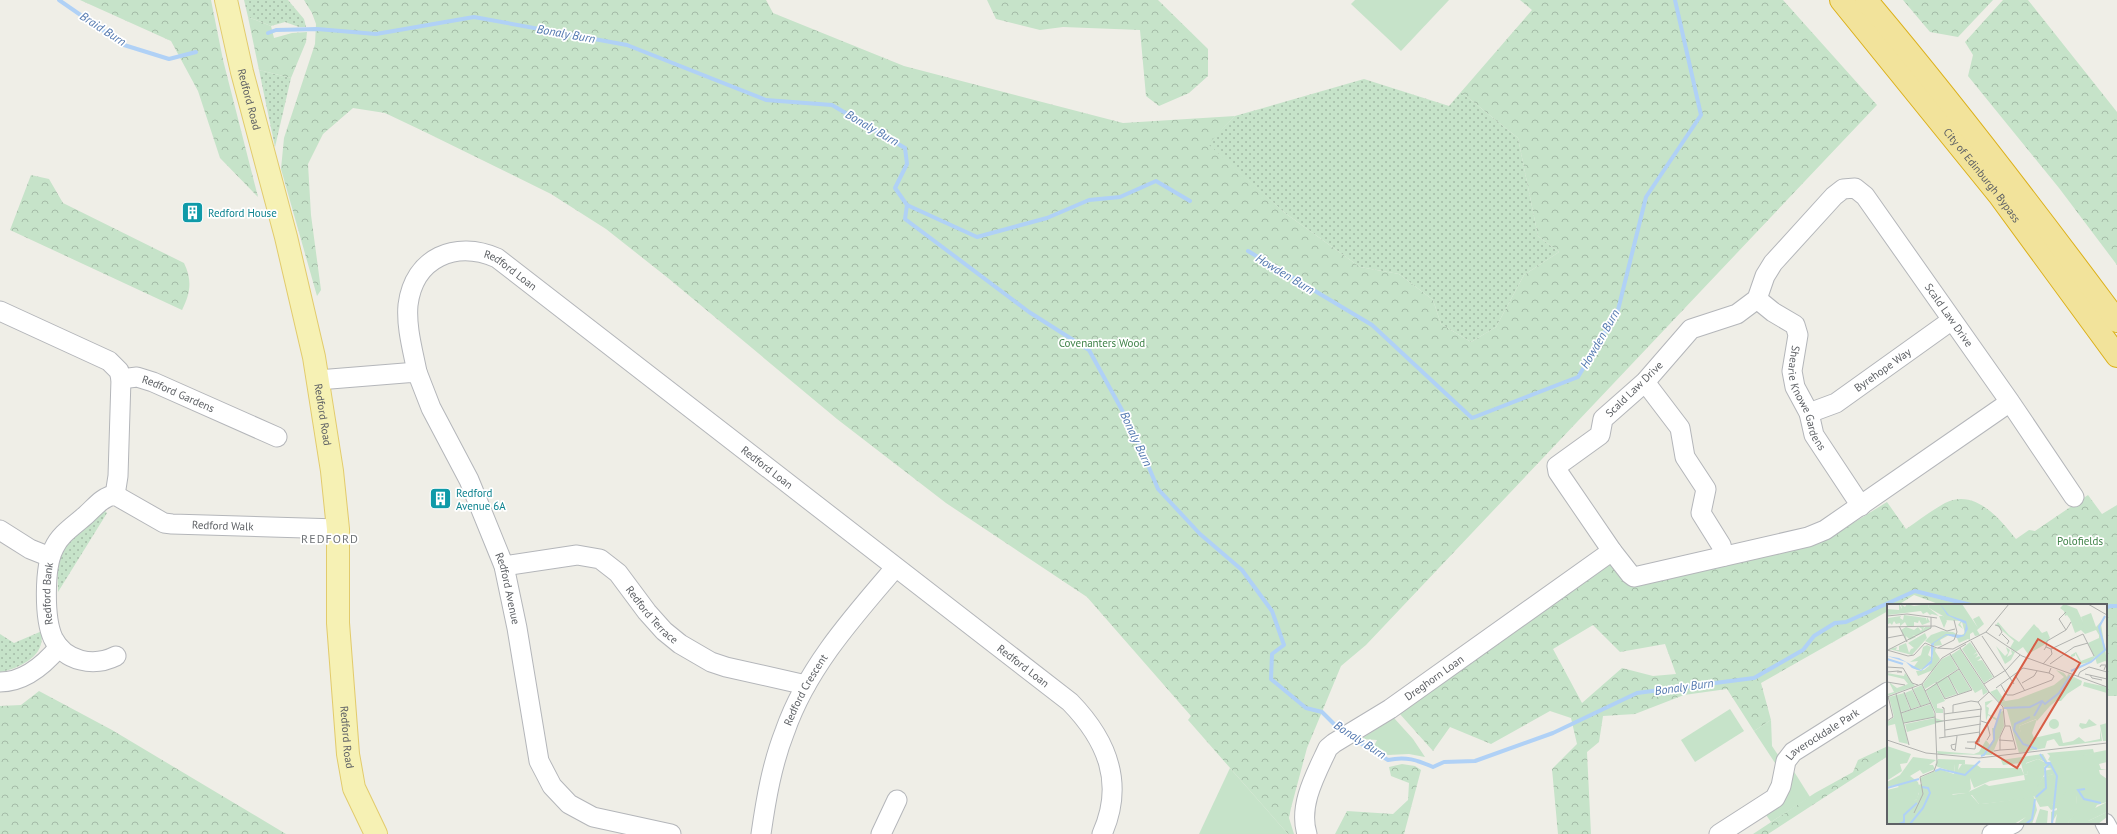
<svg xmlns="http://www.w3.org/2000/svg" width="2117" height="834" viewBox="0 0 2117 834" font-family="'PT Sans',sans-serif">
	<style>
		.grass { fill: url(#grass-dots) }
		.forest { fill: url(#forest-crowns); fill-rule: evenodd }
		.garden { fill: #c6e3c9 }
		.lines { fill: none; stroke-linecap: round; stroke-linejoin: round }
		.stream { stroke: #b0d1f6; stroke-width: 4 }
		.minor-casing { stroke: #b4b6ba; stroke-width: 21 }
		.major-casing { stroke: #e2cb6c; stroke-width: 24 }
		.highway-casing { stroke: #dcb019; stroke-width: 24 }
		.minor { stroke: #fff; stroke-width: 19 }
		.major { stroke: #f6f1b4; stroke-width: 22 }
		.highway { stroke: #f2e39b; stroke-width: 22 }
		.labels { text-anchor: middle; stroke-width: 3.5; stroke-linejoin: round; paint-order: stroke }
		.street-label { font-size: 11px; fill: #5e6165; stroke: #fff }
		.culture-label { font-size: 11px; fill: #0d838f; stroke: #fff; text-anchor: start }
		.park-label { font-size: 11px; fill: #408349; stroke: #fff }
		.water-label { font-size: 12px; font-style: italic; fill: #5177af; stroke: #fff }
		.neighbourhood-label { font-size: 12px; letter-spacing: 1px; fill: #6f7377; stroke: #fff }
		.inset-river { fill: none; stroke: #b0d1f6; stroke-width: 2 }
		.inset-road { fill: none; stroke: #b1b2af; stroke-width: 1 }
		.view { fill: #d75d45; fill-opacity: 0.15; stroke: #d75d45; stroke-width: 2 }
		.inset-edge { fill: none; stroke: #5e6165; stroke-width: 2 }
	</style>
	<defs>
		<pattern id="grass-dots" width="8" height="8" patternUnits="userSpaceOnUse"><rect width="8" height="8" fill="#c6e3c9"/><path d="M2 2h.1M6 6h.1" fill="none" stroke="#a4bba7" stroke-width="1.8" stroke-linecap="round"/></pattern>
		<pattern id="forest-crowns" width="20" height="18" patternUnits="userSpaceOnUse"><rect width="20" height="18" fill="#c6e3c9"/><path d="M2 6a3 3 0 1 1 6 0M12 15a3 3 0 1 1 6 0" fill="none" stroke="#a4bba7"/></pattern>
	</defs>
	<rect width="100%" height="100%" fill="#efeee7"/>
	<g class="grass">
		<path d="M244,0H288L304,19L306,27H299L285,22L271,26L248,17Z"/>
		<path d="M259,70L291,78L275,147Z"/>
		<path d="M1364,79L1449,106L1461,92L1518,138L1538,236L1559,252L1524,275L1496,327L1471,342L1441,324L1433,300L1399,274L1360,267L1285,213L1207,144L1235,116Z"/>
		<path d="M103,509L107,513L58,592C58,579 56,563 62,552C70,535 90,522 103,509Z"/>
		<path d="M42,631C42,636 42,643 40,647C35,661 13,670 0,672V634L14,643Z"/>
	</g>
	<g class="forest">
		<path d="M80,0H211L223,60L258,197L220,158L198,91L171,41Z"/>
		<path d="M304,0H766L773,13L904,66L1123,123L1235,116L1208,144L1285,213L1360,267L1399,274L1433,300L1441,324L1471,342L1496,327L1524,275L1559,252L1538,236L1518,138L1461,92L1532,10L1520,0H1783L1877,105L1366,645L1341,666L1307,748L1291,808L1289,818L1294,834H1288L1188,720L1191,716L1087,597L946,503L837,419L668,278L606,229L551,194L425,132L385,113L353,108L323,134L308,164L311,215L321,290L317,296L281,169L284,138L315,44L316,24L312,13Z"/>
		<path d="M987,0H1158L1208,49V76L1189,93L1159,106L1146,96L1140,30L1063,27L1040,30L996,19Z"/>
		<path d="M1903,0H1993L1958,37L1930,32Z"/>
		<path d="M2003,0H2028L2117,112V265L2059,188L1968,76L1973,55L1965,42Z"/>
		<path d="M248,17L271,26L274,38L292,33L307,32L306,42L291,78L259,70Z"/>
		<path d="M31,175L49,179L63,203L184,263C192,279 191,293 182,310L10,230Z"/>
		<path d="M2088,495L2102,514L2117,505V696H2106V605H1941L1914,595L1898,605H1888V611L1761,683L1771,720L1754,731L1727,689L1684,695L1635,714L1603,716L1599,742L1587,752L1591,834H1558L1552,769L1577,744L1571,718L1550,711L1491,744L1450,727L1433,751L1399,713L1606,565H1612L1627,582L1819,542L1837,533L1887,502L1906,529C1919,520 1931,511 1945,503C1975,488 2000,519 2016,539L2029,530L2035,531ZM1593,625L1620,652L1665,644L1676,674L1653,676L1622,668L1582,703L1553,649Z"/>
		<path d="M39,691L112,730L286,834H0V706L21,705Z"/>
		<path d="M1888,746V756L1768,834H1753L1815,793L1853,772L1858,760Z"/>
		<path d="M1402,764L1415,766L1421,770L1404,834H1335L1347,811L1393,814L1408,800L1409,783L1391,776L1389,767Z"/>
	</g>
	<g class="garden">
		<path d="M1355,0H1449L1401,51L1351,4Z"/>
		<path d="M1730,709L1744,731L1695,762L1681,740Z"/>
		<path d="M1394,718L1413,739L1425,757L1409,754L1388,755L1373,748L1377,740L1361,739Z"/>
		<path d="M1771,720L1772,746L1778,755L1777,766L1754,731Z"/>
		<path d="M1230,768L1288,834H1199Z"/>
		<path d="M1793,770L1810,797L1771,822L1764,812Z"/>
	</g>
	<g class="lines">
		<g class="stream">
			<path d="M59,0L124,45L169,59L196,52"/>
			<path d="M268,33L276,30L317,29L376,34L474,17L627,45L766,100L832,105L905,148L907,164L895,188L907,205L905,219L1029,312L1089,350L1134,432L1158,489L1200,534L1242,570L1272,611L1284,645L1272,654L1271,679L1306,708L1322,712L1341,731"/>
			<path d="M907,205L977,237L1047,218L1089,200L1120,197L1156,181L1190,201"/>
			<path d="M1248,251L1372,325L1472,418L1578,377L1618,310L1646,197L1701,115L1675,0"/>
			<path d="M2106,608L2110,606H2117"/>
			<path d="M1352,738L1388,760C1406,756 1417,760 1433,767L1444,762L1475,761L1553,733L1637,693L1754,678L1803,650L1814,636L1835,623L1846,622L1915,591L1971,605"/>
		</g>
		<defs>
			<g id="minor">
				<path id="s1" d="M1757,299L1773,312L1795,325L1798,335L1792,371L1795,387L1809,413L1814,435L1861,506"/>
				<path id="s2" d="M0,311L109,361L119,371L121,379L137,377L153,382L277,437"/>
				<path id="s3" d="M417,372C413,351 406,327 408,305C414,257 456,240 497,258L1070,702C1107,740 1125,783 1102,834"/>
				<path id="s4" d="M318,380L417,372L431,408L469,480L504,566L517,628L539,761L552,786L569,804L593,817L671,834"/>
				<path d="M1645,382L1680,428L1685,457L1706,489L1701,513L1721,545L1724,556"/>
				<path d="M2010,402L1865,196L1855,188L1843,189L1834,196L1773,263L1765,276L1757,299L1737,314L1691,329L1645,382L1603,419L1600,435L1557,466L1558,472L1612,551L1630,574L1634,577L1808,537L1825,530L2010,402L2074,497"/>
				<path id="s5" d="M1809,413L1836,403L1952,320"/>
				<path d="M115,495L118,476L121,379"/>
				<path d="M0,530L30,549L50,557"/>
				<path id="s6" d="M504,566L577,555L600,559L618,573L647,612L664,631L680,644L711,662L726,667L806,685"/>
				<path id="s7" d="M116,656C94,667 65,662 53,638C44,618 44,567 54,548C60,534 75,525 86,515C95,507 103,496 115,495L164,523L172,524L338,529"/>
				<path d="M0,682C25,682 44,665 59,647"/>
				<path d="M2105,823L2111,834"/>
				<path id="s8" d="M761,834C766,799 772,764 785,731C807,668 853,617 895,568"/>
				<path d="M881,834L897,800"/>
				<path id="s9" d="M1307,834C1298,805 1316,774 1328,748L1334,743L1390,709L1612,551"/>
				<path id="s10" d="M1719,834L1775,798L1781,786L1786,761L1793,752L1888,692"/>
				<path d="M1992,834L2014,823"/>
			</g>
			<g id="major">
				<path id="s11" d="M226,0L242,72L286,237L314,357L332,471L338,529V623L348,754L354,788L376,834"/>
			</g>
			<g id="highway">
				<path id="s12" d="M1841,0L1999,195L2117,356"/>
				<path d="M1866,0C1954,104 2036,212 2117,321"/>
			</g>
		</defs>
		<use href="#minor" class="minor-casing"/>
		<use href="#major" class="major-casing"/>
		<use href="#highway" class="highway-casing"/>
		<use href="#minor" class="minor"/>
		<use href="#major" class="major"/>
		<use href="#highway" class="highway"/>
	</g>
	<defs>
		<symbol id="building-square" viewBox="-11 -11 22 22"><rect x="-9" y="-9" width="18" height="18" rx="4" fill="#0f9aa8" stroke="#fff"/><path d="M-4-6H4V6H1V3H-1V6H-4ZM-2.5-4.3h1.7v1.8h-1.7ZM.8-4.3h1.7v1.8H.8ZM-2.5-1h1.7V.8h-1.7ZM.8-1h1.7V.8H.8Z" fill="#fff"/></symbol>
	</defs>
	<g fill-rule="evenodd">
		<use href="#building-square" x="180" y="200" width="25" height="25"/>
		<use href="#building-square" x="428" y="486" width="25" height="25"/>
	</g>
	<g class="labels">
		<g class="street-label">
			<text dy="4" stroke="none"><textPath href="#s11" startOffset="102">Redford Road</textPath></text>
			<text dy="4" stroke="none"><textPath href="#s12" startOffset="225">City of Edinburgh Bypass</textPath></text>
			<text dy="4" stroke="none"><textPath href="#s3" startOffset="205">Redford Loan</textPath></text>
			<text transform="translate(1949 315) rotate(55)" y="4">Scald Law Drive</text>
			<text dy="4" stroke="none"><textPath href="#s5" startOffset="86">Byrehope Way</textPath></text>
			<text transform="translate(1634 389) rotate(-44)" y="4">Scald Law Drive</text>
			<text dy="4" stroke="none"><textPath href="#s2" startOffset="203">Redford Gardens</textPath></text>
			<text dy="4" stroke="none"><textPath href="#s1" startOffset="123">Shearie Knowe Gardens</textPath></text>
			<text dy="4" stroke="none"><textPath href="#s11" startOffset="426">Redford Road</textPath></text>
			<text dy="4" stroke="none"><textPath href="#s3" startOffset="529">Redford Loan</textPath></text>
			<text dy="4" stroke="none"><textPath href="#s7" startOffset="362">Redford Walk</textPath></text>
			<text dy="4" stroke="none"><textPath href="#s4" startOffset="335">Redford Avenue</textPath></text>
			<text dy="4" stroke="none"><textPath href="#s7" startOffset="118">Redford Bank</textPath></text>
			<text dy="4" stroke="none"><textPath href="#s6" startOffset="174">Redford Terrace</textPath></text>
			<text dy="4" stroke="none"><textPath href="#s3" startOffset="853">Redford Loan</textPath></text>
			<text dy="4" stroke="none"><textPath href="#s9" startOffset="218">Dreghorn Loan</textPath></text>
			<text dy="4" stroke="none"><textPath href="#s8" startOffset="152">Redford Crescent</textPath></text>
			<text dy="4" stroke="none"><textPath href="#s10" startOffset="151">Laverockdale Park</textPath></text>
			<text dy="4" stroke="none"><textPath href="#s11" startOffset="750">Redford Road</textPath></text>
		</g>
		<g class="culture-label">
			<text x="208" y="217">Redford House</text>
			<text x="456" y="497">Redford<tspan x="456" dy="13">Avenue 6A</tspan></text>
		</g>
		<g class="park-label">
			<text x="1102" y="347">Covenanters Wood</text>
			<text x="2080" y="545">Polofields</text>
		</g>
		<g class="water-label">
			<text transform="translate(103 29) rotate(33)" y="4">Braid Burn</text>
			<text transform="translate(566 34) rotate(10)" y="4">Bonaly Burn</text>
			<text transform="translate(872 128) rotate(30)" y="4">Bonaly Burn</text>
			<text transform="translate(1285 274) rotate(31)" y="4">Howden Burn</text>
			<text transform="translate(1600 339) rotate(-60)" y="4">Howden Burn</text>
			<text transform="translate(1136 439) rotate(65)" y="4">Bonaly Burn</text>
			<text transform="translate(1684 687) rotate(-8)" y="4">Bonaly Burn</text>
			<text transform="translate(1360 740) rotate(33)" y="4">Bonaly Burn</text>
		</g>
		<g class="neighbourhood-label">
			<text x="330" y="543">REDFORD</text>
		</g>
	</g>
	<g transform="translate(1887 604)">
		<rect width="220" height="220" fill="#efeee7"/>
		<path d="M150,115L145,129H134L132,122ZM220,119V137H216L213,121ZM0,142L24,150L20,159L13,160L15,167L1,176ZM220,146V158L212,160L214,165L220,166H212L213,170L220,175V198L210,201L201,217L220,208V213L211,220H180L188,209L190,192L176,194L165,201L166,170L158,173L157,167L165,165L158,163L164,157ZM26,153L49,156L42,161H46L48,165L36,170L33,166L23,172L31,178L33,185L30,195L25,198L13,220H0V186L12,183L9,181L0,183V178L13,171ZM51,155L78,156V160H68L67,168L51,163L48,161ZM151,155L161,160L157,163V171L146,194L95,200H92L85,191H81L85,209L24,220L61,207L67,202L64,199L55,203L64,191L79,189L98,180L102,182L138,176L137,171L141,170L138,160Z" fill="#c6e3c9"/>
		<path d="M41,0H75L91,24L86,15L92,12L97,20L90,26L93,31L88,32L86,28L83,30V36L81,35L72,39L70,34L62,31L53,36L55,41L48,42L38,37L44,31L55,27L66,28L73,32L78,29L75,18L73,20L76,25L71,21L74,17L58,16L56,12L42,4ZM177,0L190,5L196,18L194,13L204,9L209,23L220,11L214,20L220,58L218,57L210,60L208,53L203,58L194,60L188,49V52L184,53V51L189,48L194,57L207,52L201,39L212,34V31L209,26L198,30L194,26L188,29L183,15L180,11L178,12L177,7L173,4ZM111,18L122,31L132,38L147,20L155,29L160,27L163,34L157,41L141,50L136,43L129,48L123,44L127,37L109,21ZM40,41L44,43L41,51L44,53V56L36,65L30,66L26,64L31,57L23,58L34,51L36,43ZM109,42L118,52L121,49L119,43L123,46L120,53L125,50L124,46L128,48L124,56L118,60ZM45,43L49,44L48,47L53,55L46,66L31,72L29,67L37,66L42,62L46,52ZM169,66L177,69L180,73L181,70L184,71L182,74L185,72L195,77L194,81L180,90L174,97H169L163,102L150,117L149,115L132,122L134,128L145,129L147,134L173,128L176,139L186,137L192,133L198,138L213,135V125L215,137L176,142H172L167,135L160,137L158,144L132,149L120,106L112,98L131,95L167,81L177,73ZM0,69L17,72L18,69L28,82L0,92V90L7,88L2,78L10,84L21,80L17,75L0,71ZM197,78L220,83V89L196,82ZM106,96L99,102L102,104L101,110L111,115L113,108L116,107L117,122L105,151L51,150L50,147L87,150L92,148L99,136L103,141L106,136L105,124H107L110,117L101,111L99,117L98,98ZM162 120a5 5 0 1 1 10 0a5 5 0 1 1-10 0ZM202,115L210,121L195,125L192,122L193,119L199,120ZM206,145L207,149L166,158L161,156L163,152L160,149ZM156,150L161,159L151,155L139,159L141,170L137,171L134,159L116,161L114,156ZM68,159L72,160L71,166L75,160L90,161L94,164H134L137,171L103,177L87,184L83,174L84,185L81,189L66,190L64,192L83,190L92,200H95L147,193L150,206L145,220H130L139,213L127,220H0V191L1,200L29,196L32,189L31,181L35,180L33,174L52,165L67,170ZM166,170L169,187L165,201L176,193L179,186L185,185L190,191L189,209L180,220H168L170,210L164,220V208L170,206V204L164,206L161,202L153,203L146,190L156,173ZM220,198V208L201,217L200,208ZM153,205L161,207L160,220H148Z" fill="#c6e3c9"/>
		<path d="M12,0L15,5L14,0L18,3L20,0L27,2L41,0L42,4L52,12H56L60,17L57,24L52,12L45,10L43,11L40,8L36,10L34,7L1,11L0,5L12,6ZM17,11L39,14L40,17V13L43,18L35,21L32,16L31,19L27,18V22H20L18,18L13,22V19L9,20L7,17L5,21L3,19L0,21L1,14L14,12L13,14L16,16ZM195.5 21a5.5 5.5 0 1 1 11 0a5.5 5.5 0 1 1-11 0ZM143 28a5 5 0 1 1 10 0a5 5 0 1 1-10 0ZM19,23L27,26L31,23L34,27L35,25L32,23H37L36,26L38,23H44V24L29,32L25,31L29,33L23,36L19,32L20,38L14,26ZM38,29L40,34L25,51L2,45L10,43L9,46H12V42L19,39L22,49L24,45L27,44L21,39ZM83,38L90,48L86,51L90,49L91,51L88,54L92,52L94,54L90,57L95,56L106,73L97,79L75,45ZM73,45L101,88L96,91L95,85L88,89L64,51ZM63,51L71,65L38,85L36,80L55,55ZM72,66L84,86L72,90L61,72ZM60,72L70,90L58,94L50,78ZM49,79L58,97L50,100V104L56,105V109H49L39,87ZM35,81L43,99L34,102L26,85ZM110,85L118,97L112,98L103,88ZM25,86L33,102L24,105L18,89ZM17,89L23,106L15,108L14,105L21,140L12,138L8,120L0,122V118L7,113L2,93ZM44,100L48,113L17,119L15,109ZM48,114L57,117L20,128L18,120Z" fill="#c6e3c9"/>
		<path d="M53,0L62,11L79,17L81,25L77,32L71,34L59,31L47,39L45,59L34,67L25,64L19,58L0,52L12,54L34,66L44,56V40L59,30L77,31L79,20L60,11Z" fill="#b0d1f6"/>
		<path class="inset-river" d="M0,55L16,60M184,67L204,58L218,46L212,23L218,12M117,104L143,103L155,97L158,100L172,89L183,72M147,112L155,98M143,113L128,120L127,126L136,140L150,145M153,150L159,159H162M94,152L97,151L107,136V126L114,105M48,167L53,165L78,171L93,157M0,184L32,175M198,185L191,186L197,195L214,199M149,193L159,184L158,164L163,159L170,172L165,220M12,220L17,218V211L30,199M23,220L36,204L43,189L41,184L35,183M139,220L145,215L148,195"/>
		<path class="inset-road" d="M201,0L220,11M0,12L20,10L50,14M108,21L112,22L115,28L112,32M12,22L20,38M0,23L48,22L60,27L68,25M179,26L172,15L179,8M99,28L122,0M115,30L122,37L120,40M95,32L127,80M0,34L16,31M84,37L107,73M159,43L160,37L179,26L184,18M51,44L67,36L70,28L67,16M73,44L102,88L116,103L118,122M0,46L21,52L27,51L38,39L50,44L66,45L99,28L135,52L220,83M1,46L44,24V13M157,46L159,43L164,45L196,30L207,52M156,60L165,50L164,45M163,60L187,43L201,39M0,63L16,64L25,79L31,81M213,63L214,61H219L217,66M0,68L11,67L15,68H10M198,70L220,75M128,71L138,87M203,71L205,74L215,76M61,72L71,91M191,72L193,68L202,63L220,68M0,78L18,81M49,78L58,95L85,86L63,50M135,79L147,72L150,67M97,80L119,66L133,51M114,81L120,91H126L165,76L167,72L162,69M25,84L34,103M109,84L136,64L162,69L164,64M38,87L72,65M17,88L24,106M9,90L22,141M0,93L35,80L55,54L79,40M91,98L102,88M57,104L55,103L56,104H57L58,133M14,109L44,99M66,109V101L84,97L91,98L94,103L92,138H80M57,110L95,105M0,117L6,113L1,92M94,117L100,119L103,131L100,136M48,118L94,112M17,119L48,113M58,126L94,120M52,134L93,128M0,136L39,149L92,154L220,139M112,136L126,137M78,144L88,145L89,139M68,146L65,145L64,141L69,140M113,146L129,145L123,122H118M68,147L70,132M107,147L113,146V133L118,122M27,209L36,190L33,173L47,167L50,159L48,109L35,80"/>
		<path class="view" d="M151,35L193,59L130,164L89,139Z"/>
		<rect width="220" height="220" class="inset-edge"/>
	</g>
</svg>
